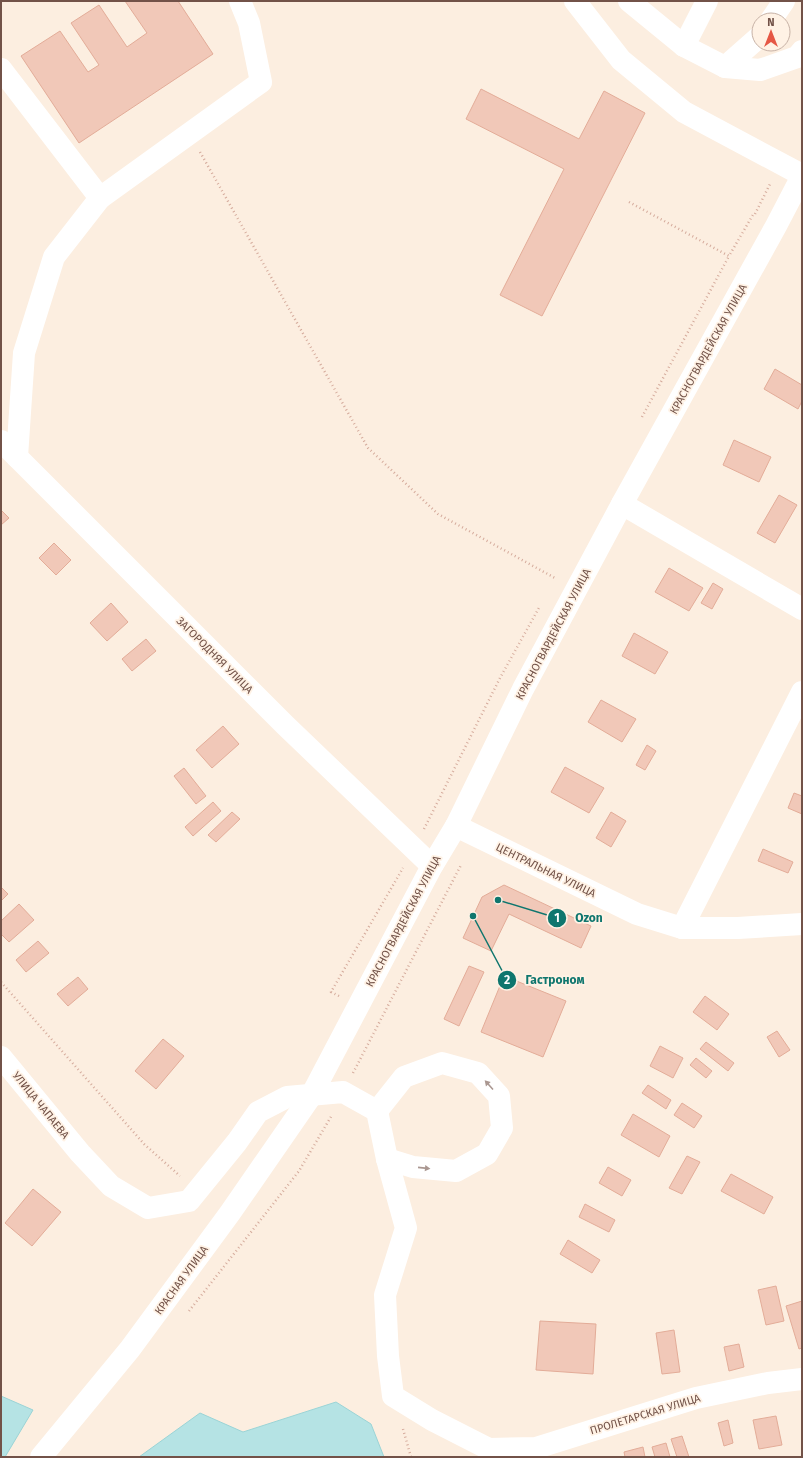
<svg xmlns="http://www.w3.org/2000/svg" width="803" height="1458" viewBox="0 0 803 1458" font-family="'Fira Sans',sans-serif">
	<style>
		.water { fill: #b5e3e4; stroke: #9bd4d6 }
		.building { fill: #f1c8b8; stroke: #e3ac98 }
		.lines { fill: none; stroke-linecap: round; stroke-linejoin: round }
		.path { stroke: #d5ab9c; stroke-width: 2.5; stroke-dasharray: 1 3; stroke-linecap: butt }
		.minor { stroke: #fff; stroke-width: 22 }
		.oneway { fill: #aa9791 }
		.labels { text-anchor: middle; stroke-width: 3.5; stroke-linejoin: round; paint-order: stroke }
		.street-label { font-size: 11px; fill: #725248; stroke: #fff2e5 }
		.leader { fill: none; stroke: #0f766e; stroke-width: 1.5 }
		.callout-dot { fill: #0f766e; stroke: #fff2e5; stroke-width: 1.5 }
		.mark-label { font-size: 12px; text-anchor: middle; font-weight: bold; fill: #fff }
		.callout-label { font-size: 12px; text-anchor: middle; font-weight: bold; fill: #0f766e; stroke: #fff2e5; stroke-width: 3.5; stroke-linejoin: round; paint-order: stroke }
	</style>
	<rect width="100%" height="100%" fill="#fceee0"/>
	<g class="water">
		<path d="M1,1396L33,1410L5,1457H1Z"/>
		<path d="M336,1402L371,1424L384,1457H139L200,1413L243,1432Z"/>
	</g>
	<g class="building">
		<path d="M125,1H178L213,54L79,143L21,56L60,31L88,72L99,65L71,23L99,5L127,47L147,33Z"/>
		<path d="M481,89L579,139L604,91L645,113L542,316L500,295L564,169L466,119Z"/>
		<path d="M775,369L802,385V401L798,409L764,389Z"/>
		<path d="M734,440L771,457L759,482L723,465Z"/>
		<path d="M779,495L797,505L775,543L757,533Z"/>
		<path d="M1,510L9,518L1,525Z"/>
		<path d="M54,543L71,560L56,575L39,558Z"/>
		<path d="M669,568L703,588L689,611L655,592Z"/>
		<path d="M713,583L723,589L712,609L701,603Z"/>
		<path d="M111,603L128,622L107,641L90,623Z"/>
		<path d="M634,633L668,652L655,674L622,656Z"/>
		<path d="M146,639L156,651L132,671L122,659Z"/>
		<path d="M601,700L636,719L622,742L588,722Z"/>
		<path d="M223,726L239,744L212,768L196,750Z"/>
		<path d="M647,745L656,751L645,770L636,765Z"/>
		<path d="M565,767L604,788L589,813L551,792Z"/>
		<path d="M184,768L206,796L196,804L174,776Z"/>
		<path d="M794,793L802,796V814L788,808Z"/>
		<path d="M213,802L221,811L193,836L185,827Z"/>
		<path d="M232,812L240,819L216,842L208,835Z"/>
		<path d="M611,812L626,821L611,847L596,838Z"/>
		<path d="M763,849L793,862L788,873L758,861Z"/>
		<path d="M504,885L591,926L581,948L509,914L491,951L463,938L482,897Z"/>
		<path d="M1,887L8,894L1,901Z"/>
		<path d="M19,904L34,920L9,942L1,934V921Z"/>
		<path d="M38,941L49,953L26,972L16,960Z"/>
		<path d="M469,966L484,972L459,1026L444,1019Z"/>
		<path d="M504,976L566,1001L543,1057L481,1032Z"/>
		<path d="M78,977L88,989L68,1006L57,994Z"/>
		<path d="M705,996L729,1014L717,1030L693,1012Z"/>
		<path d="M777,1031L790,1050L779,1057L767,1037Z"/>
		<path d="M163,1039L184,1056L156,1089L135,1071Z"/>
		<path d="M706,1042L734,1063L728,1071L700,1049Z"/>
		<path d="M660,1046L683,1058L673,1078L650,1066Z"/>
		<path d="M696,1058L712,1071L706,1078L690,1065Z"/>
		<path d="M648,1085L671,1100L666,1109L642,1093Z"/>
		<path d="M682,1103L702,1116L694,1128L674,1115Z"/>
		<path d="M633,1114L670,1136L659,1157L621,1135Z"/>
		<path d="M687,1156L700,1162L682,1194L669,1188Z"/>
		<path d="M608,1167L631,1180L622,1196L599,1183Z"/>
		<path d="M731,1174L773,1197L764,1214L721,1191Z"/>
		<path d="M33,1189L61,1212L32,1246L5,1223Z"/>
		<path d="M585,1204L615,1220L609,1232L579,1217Z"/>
		<path d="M568,1240L600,1260L592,1273L560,1254Z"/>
		<path d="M776,1286L784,1321L766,1325L758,1290Z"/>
		<path d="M802,1301V1348L799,1349L786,1306Z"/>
		<path d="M540,1321L596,1324L593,1374L536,1370Z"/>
		<path d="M674,1330L680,1372L662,1374L656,1333Z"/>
		<path d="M739,1344L744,1367L729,1371L724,1347Z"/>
		<path d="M776,1416L782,1445L759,1449L753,1420Z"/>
		<path d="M728,1420L733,1443L724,1446L718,1423Z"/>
		<path d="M682,1436L689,1457H677L671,1439Z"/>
		<path d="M666,1443L670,1457H655L652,1447Z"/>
		<path d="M643,1447L645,1457H625L624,1452Z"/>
	</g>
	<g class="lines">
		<g class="path">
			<path d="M200,152L368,448L438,514L555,578"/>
			<path d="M629,202L729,256L754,213"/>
			<path d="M755,214L770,184"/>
			<path d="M642,417L729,256"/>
			<path d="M424,829L500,678L540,606"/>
			<path d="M1,982L144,1144L180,1176"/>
			<path d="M339,996L331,992L403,868"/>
			<path d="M353,1073L461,865"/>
			<path d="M189,1311L299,1171L332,1115"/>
			<path d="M403,1429L411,1457"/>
		</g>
		<g class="minor">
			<path d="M575,1L621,60L684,112L802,175"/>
			<path d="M629,1L684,46L725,67L760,70L797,57L802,51"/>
			<path d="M771,20L784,1"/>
			<path d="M684,46L707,1"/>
			<path d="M725,67L759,37"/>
			<path d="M1,69L100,198L54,257L24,353L17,457"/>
			<path d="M100,198L261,82L249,23L240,1"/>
			<path d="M1,441L285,725L432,866"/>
			<path d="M622,504L802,609"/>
			<path d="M456,826L637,914L682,928H738L802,924"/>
			<path d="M682,928L802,692"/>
			<path d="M1,1057L80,1153L111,1186L148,1208L189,1201L237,1142L258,1112L287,1097L343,1092L377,1111L387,1159L406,1228L385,1295L388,1356L393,1396L432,1420L489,1449L536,1448L696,1398L768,1383L802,1379"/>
			<path d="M377,1111L404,1077L442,1063L478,1073L499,1096L502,1128L487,1154L456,1171L413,1167L387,1159"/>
			<path d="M41,1457L130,1349L230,1213L311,1096L432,866L456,826L523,689L622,504L776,226L802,176"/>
		</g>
	</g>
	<defs><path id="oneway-solid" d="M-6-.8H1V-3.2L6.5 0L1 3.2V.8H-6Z"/></defs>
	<g class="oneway">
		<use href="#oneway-solid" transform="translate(489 1085) rotate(-132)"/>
		<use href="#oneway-solid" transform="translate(424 1168) rotate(6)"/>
	</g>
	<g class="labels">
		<g class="street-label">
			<text transform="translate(708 349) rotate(-61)" y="4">КРАСНОГВАРДЕЙСКАЯ УЛИЦА</text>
			<text transform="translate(553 634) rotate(-62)" y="4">КРАСНОГВАРДЕЙСКАЯ УЛИЦА</text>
			<text transform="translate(215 655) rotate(45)" y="4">ЗАГОРОДНЯЯ УЛИЦА</text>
			<text transform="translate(546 870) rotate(26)" y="4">ЦЕНТРАЛЬНАЯ УЛИЦА</text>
			<text transform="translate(403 921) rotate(-62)" y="4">КРАСНОГВАРДЕЙСКАЯ УЛИЦА</text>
			<text transform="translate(41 1105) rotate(51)" y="4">УЛИЦА ЧАПАЕВА</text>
			<text transform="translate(181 1280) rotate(-54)" y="4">КРАСНАЯ УЛИЦА</text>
			<text transform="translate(645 1414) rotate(-17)" y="4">ПРОЛЕТАРСКАЯ УЛИЦА</text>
		</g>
	</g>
	<path class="leader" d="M498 900L557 918M473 916L507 980"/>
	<g class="callout-dot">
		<circle cx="498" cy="900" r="4"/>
		<circle cx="473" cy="916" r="4"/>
		<circle cx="557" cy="918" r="10"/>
		<circle cx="507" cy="980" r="10"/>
	</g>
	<g class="mark-label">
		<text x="557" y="922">1</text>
		<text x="507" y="984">2</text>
	</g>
	<g class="callout-label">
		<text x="589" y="922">Ozon</text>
		<text x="555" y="984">Гастроном</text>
	</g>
	<rect width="803" height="1458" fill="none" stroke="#725248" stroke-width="4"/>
	<g transform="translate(771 32)"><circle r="19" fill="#fff2e5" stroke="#c7b2a6"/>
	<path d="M0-3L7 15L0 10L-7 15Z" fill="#e55745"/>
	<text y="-6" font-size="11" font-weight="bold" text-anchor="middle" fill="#725248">N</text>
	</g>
</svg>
